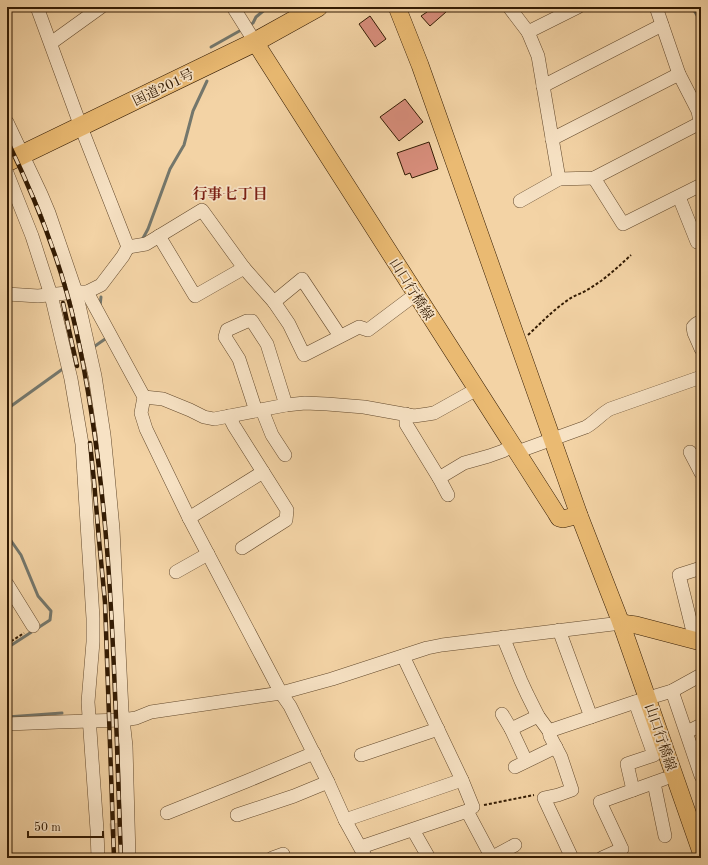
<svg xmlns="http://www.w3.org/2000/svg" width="708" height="865" viewBox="0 0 708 865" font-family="'Old Standard TT','Noto Serif JP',serif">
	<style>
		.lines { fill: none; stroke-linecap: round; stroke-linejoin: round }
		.stream { stroke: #74776c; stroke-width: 3 }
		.building { fill: #d88e7c; stroke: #331b03 }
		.minor-tunnel { stroke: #cdae85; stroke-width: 13; stroke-dasharray: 13 6; stroke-linecap: butt }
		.minor-casing { stroke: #63492c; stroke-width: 14 }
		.major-casing { stroke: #331b03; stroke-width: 18 }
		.highway-casing { stroke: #331b03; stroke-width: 20 }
		.path { stroke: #331b03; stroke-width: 2; stroke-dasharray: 3 2; stroke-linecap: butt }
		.minor { stroke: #f7e2c4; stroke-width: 13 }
		.major { stroke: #eaba72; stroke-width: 17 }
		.highway { stroke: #eaba72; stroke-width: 19 }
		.rail-casing { stroke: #331b03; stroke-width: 4.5 }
		.rail { stroke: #f7e2c4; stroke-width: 3; stroke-dasharray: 9; stroke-linecap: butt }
		.labels { text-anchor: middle; stroke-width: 3.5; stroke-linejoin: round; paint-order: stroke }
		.street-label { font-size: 14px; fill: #331b03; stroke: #f7e2c4 }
		.neighbourhood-label { font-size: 15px; font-weight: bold; fill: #7a1f14; stroke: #f7e2c4 }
	</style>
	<rect width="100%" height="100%" fill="#f3d3a5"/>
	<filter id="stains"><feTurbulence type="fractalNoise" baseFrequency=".005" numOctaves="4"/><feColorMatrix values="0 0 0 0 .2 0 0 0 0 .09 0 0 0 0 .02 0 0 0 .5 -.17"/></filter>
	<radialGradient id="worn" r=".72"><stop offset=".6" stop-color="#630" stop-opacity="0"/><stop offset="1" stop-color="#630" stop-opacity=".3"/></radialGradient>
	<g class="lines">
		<g class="stream">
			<path d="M692,7L701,22"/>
			<path d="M248,26L253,23L256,17L268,7"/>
			<path d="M211,47L243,29"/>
			<path d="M142,240L148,229L170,169L184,145L193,111L207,81"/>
			<path d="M100,306L101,297"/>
			<path d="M95,346L108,337"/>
			<path d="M7,409L64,368"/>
			<path d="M7,535L21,555L38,596L51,611L50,620L7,648"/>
			<path d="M7,717L62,713"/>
		</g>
	</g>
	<g class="building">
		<path d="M422,7H442L446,12L430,26L421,16L427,12Z"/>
		<path d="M370,16L386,39L375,47L359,24Z"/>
		<path d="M405,99L423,122L399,141L380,117Z"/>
		<path d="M429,142L438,169L412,178L410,173L405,175L397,153Z"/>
	</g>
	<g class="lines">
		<path class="minor-tunnel" d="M110,830L121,829"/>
		<defs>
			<g id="minor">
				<path d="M233,7L255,42"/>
				<path d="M509,7L528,32L578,7"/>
				<path d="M656,7L679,74L698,111L701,127"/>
				<path d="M51,43L101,7"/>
				<path d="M543,86L662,25"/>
				<path d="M7,122L41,194L49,213L76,292L95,376L104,435L108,475L113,529L122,711L126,746L129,858"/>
				<path d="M552,139L679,74"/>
				<path d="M7,173L32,236L51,295L71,379L82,444L93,618V642L88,702L97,830L98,858"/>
				<path d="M594,178L623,224L701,185"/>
				<path d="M559,179L594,178L700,123"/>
				<path d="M679,197L697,242"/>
				<path d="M520,201L559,179L538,56L528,32"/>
				<path d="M159,236L195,296L244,268"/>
				<path d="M128,247L146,244L202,210L244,268L274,302L289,324L304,355L359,327L368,330L416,294"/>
				<path d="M87,292L144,397L141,413L146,429L189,518L281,693L290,706L328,782L345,820L366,858"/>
				<path d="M7,294L38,296L76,292H87L101,285L123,256L128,247L81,127L37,7"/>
				<path d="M274,302L302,279L340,336"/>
				<path d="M701,321L696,324L693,327L694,333L701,349"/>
				<path d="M144,397L163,399L190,410L204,417L214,419L286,405L305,403L327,404L364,407L414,416L428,414L434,413L477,389"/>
				<path d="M262,410L272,435L285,455"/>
				<path d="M256,411L239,359L225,337L227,330L247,321H252L267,344L286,405"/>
				<path d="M406,414V424L439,478L448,495"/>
				<path d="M229,416L234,426L287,510L286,520L242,548"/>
				<path d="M517,452L586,427C595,422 601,414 610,409L701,377"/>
				<path d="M690,452L701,473"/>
				<path d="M439,478L464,463L489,456L503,451L513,445"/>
				<path d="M189,518L263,472"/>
				<path d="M176,572L208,554"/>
				<path d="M7,584L33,626"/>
				<path d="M559,630L591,717"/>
				<path d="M503,637L521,681L527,694L538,716L549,731L550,736L561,757L572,790L558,795L544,798L572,858"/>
				<path d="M695,640L679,575L701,568"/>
				<path d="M403,656L462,780L473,807"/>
				<path d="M672,691L701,776"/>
				<path d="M502,714L511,729L526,761"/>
				<path d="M7,724L58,722L123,720L136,718L151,712L281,693L332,679L427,648L442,645L621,623"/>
				<path d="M511,729L538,716"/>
				<path d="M549,731L635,702L672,691L701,675"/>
				<path d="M687,732L701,725"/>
				<path d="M361,755L438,729"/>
				<path d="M515,767L556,747"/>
				<path d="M654,783L665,836"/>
				<path d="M633,790L627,764L654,755L635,702"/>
				<path d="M167,813L247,781L314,753"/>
				<path d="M237,815L294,796L328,782"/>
				<path d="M345,820L462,780"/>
				<path d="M413,830L429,858"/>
				<path d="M361,847L467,811L492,858"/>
				<path d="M272,858L283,854L284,858"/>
				<path d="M491,858L515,845"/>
				<path d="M602,858L622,849L600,802L664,779"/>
			</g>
			<g id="major">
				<path d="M397,7L420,65L579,515L621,623L701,852"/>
				<path d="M255,42L556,513L559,518L563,519L579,515"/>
				<path d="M621,623L636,625L701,642"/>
			</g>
			<path id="highway" d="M7,162L255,42L318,7"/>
		</defs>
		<use href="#minor" class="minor-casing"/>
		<use href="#major" class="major-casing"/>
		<use href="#highway" class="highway-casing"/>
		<g class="path">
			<path d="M528,335C541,323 553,310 568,300C574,295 581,294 587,290C603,281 617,268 631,255"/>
			<path d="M7,644L24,633"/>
			<path d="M484,805L534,795"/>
		</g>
		<use href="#minor" class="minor"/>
		<use href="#major" class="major"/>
		<use href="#highway" class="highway"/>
		<defs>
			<g id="rail">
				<path d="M7,140C36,200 62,264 76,330C114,502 114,683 121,858"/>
				<path d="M63,303L77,366"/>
				<path d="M90,443L94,481L99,540L105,602L114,858"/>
			</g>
		</defs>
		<use href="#rail" class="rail-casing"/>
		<use href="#rail" class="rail"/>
	</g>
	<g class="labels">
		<g class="street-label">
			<text transform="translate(163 87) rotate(-26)" y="5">国道201号</text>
			<text transform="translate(412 289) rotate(58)" y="5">山口行橋線</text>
			<text transform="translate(661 737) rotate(71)" y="5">山口行橋線</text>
		</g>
		<g class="neighbourhood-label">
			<text x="230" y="199">行事七丁目</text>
		</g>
	</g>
	<rect width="708" height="865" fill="none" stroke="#f3d3a5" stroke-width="24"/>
	<rect x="8" y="8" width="692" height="849" fill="none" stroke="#331b03" stroke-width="2"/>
	<rect x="12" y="12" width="684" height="841" fill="none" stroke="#331b03"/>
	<path d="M28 831v6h75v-6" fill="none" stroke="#331b03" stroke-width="2"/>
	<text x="34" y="831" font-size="12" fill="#331b03" stroke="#f7e2c4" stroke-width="3" paint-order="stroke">50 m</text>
	<rect width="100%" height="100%" filter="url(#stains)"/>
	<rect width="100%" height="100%" fill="url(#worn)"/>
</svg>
